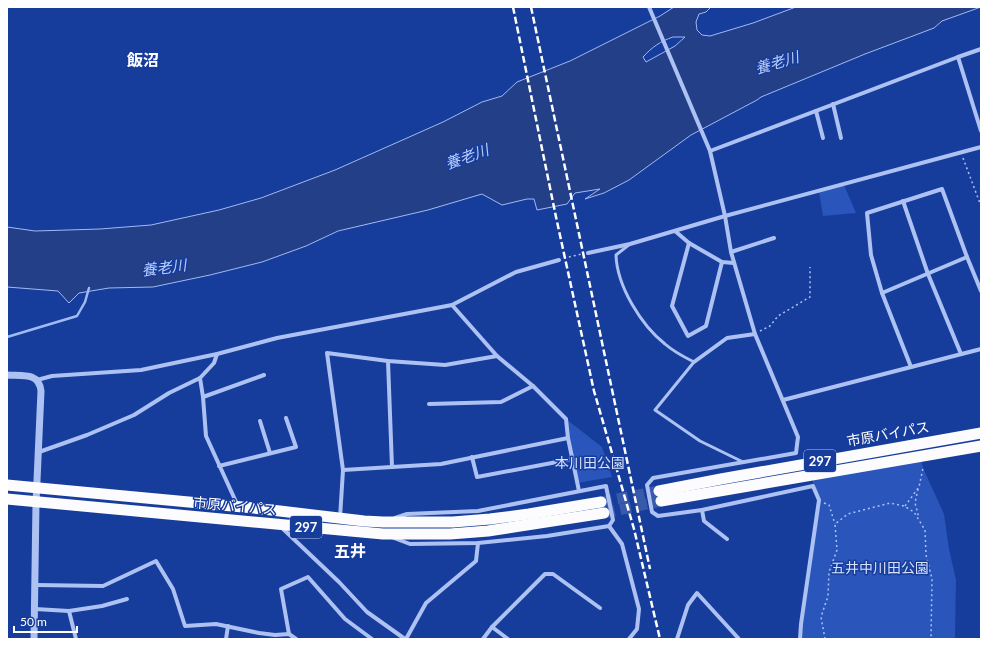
<svg xmlns="http://www.w3.org/2000/svg" width="988" height="646" viewBox="0 0 988 646" font-family="Lato,'Noto Sans JP',sans-serif">
	<style>
		.green { fill: #2a55ba }
		.water { fill: #233f88; stroke: #9fbaf5; fill-rule: evenodd }
		.lines { fill: none; stroke-linecap: round; stroke-linejoin: round }
		.stream { stroke: #9fbaf5; stroke-width: 2.5 }
		.trunk-tunnel { stroke: #3959ab; stroke-width: 11; stroke-dasharray: 11 5.5; stroke-linecap: butt }
		.path { stroke: #adc2f3; stroke-width: 1.5; stroke-dasharray: 2 3; stroke-linecap: butt }
		.service { stroke: #adc2f3; stroke-width: 3 }
		.minor { stroke: #adc2f3; stroke-width: 4 }
		.tertiary { stroke: #adc2f3; stroke-width: 7 }
		.trunk { stroke: #fcfcff; stroke-width: 11 }
		.rail { stroke: #fff; stroke-width: 2.5; stroke-dasharray: 7 3; stroke-linecap: butt }
		.labels { text-anchor: middle; stroke-width: 3; stroke-linejoin: round; paint-order: stroke }
		.shield { fill: #163c9c; stroke: #b9c4e1; stroke-width: 1 }
		.shield-label { font-size: 13px; font-weight: bold; fill: #fff }
		.street-label { font-size: 14px; fill: #fff; stroke: #163c9c }
		.park-label { font-size: 14px; fill: #d5e1fd; stroke: #163c9c }
		.water-label { font-size: 15px; font-style: italic; fill: #b9cdf9; stroke: #163c9c }
		.quarter-label { font-size: 16px; font-weight: bold; fill: #fff; stroke: #163c9c }
	</style>
	<rect width="100%" height="100%" fill="#163c9c"/>
	<g class="green">
		<path d="M844,185L856,213L823,216L819,192Z"/>
		<path d="M566,419L602,447L612,477L577,483Z"/>
		<path d="M921,457L923,468L944,514L949,549L956,580L955,639H800L819,500L813,486V475Z"/>
	</g>
	<path class="water" d="M674,7H711L706,12L699,14L696,22L697,30L702,35L710,36L753,23L796,7H981L942,21L934,28L865,54L761,97L757,100L691,135L629,180L604,193L585,199L600,189L575,193L567,204L537,210L534,199H527L502,205L482,194L428,210L338,231L306,246L262,262L210,275L153,287L109,288L79,293L69,303L58,291L7,287V227L35,231L100,229L151,225L219,210L261,198L335,170L443,122L482,102L502,96L517,82L570,61L660,16ZM673,37H685L675,46L646,62L643,57C652,47 661,41 673,37Z"/>
	<g class="lines">
		<path class="stream" d="M7,337L77,316L85,302L89,288"/>
		<g class="trunk-tunnel">
			<path d="M601,502L659,491"/>
			<path d="M604,513L661,501"/>
		</g>
		<g class="path">
			<path d="M963,158L981,206"/>
			<path d="M564,258L582,254"/>
			<path d="M760,331L770,326L778,316L810,297V267"/>
			<path d="M918,489L915,503L919,518"/>
			<path d="M824,503L829,505L835,524"/>
			<path d="M905,506L919,487L923,468"/>
			<path d="M825,639L821,617L828,596L829,572L837,550L835,524L848,514L890,503L904,506L914,512L925,530L926,555L932,579L931,639"/>
		</g>
		<path class="service" d="M630,244L616,255C617,286 641,325 665,344C674,352 684,357 694,362L655,410L700,441L743,462"/>
		<g class="minor">
			<path d="M649,7L710,151L725,216L731,252L755,334L798,437L796,453L653,478L647,485L652,512L658,516L702,510L813,486L819,500L801,624L800,639"/>
			<path d="M958,57L981,131"/>
			<path d="M833,104L841,138"/>
			<path d="M816,111L823,138"/>
			<path d="M710,151L958,57L981,49"/>
			<path d="M903,201L928,274L961,354"/>
			<path d="M675,231L689,243L722,262L734,263"/>
			<path d="M689,243L672,306L688,336L706,326L722,262"/>
			<path d="M731,252L774,238"/>
			<path d="M588,253L630,244L725,216L981,147"/>
			<path d="M882,293L967,257"/>
			<path d="M452,305L497,356L533,386L566,419L568,438L579,491"/>
			<path d="M217,354L214,363L200,378L203,397L206,436L237,504"/>
			<path d="M388,361L392,467"/>
			<path d="M694,362L727,338L755,334"/>
			<path d="M911,367L882,293L871,255L867,213L942,189L967,257L981,291"/>
			<path d="M37,380L52,376L141,370L217,354L277,338L452,305L516,272L559,260"/>
			<path d="M203,397L264,375"/>
			<path d="M783,400L981,349"/>
			<path d="M429,404L501,402L533,386"/>
			<path d="M260,421L270,453"/>
			<path d="M39,452L87,435L134,415L169,393L200,378"/>
			<path d="M472,457L477,477L573,459"/>
			<path d="M219,466L296,447L286,418"/>
			<path d="M343,470L441,464L568,438"/>
			<path d="M702,510L704,521L727,539"/>
			<path d="M340,518L343,470L327,353L388,361L445,365L497,356"/>
			<path d="M609,526L622,544L639,609L637,629L629,639"/>
			<path d="M281,527L339,582L367,612L405,639"/>
			<path d="M394,538L410,544L478,543L547,536L609,526L613,520L606,486L478,511L407,514L395,518"/>
			<path d="M36,585L103,586L156,561L173,589L185,626L216,624L259,633L275,635L289,634L296,639"/>
			<path d="M35,609L69,611L102,606L127,599"/>
			<path d="M69,611L76,639"/>
			<path d="M492,627L508,639"/>
			<path d="M289,634L281,589L308,577L345,619L372,639"/>
			<path d="M226,639L228,626"/>
			<path d="M406,639L426,603L476,561L478,543"/>
			<path d="M483,639L492,627L545,574H553L600,608"/>
			<path d="M677,639L688,605L697,593L739,639"/>
		</g>
		<path class="tertiary" d="M7,375C22,376 39,372 41,391L36,503L34,639"/>
		<g class="trunk">
			<path d="M7,485L263,509L364,521L383,522H453L490,519L529,514L601,502"/>
			<path d="M659,491L721,479L981,433"/>
			<path d="M7,499L383,534H450L488,531L604,513"/>
			<path d="M661,501L981,446"/>
		</g>
		<g class="rail">
			<path d="M513,7L556,217L594,391L634,529L660,639"/>
			<path d="M531,7L650,569"/>
		</g>
	</g>
	<g class="labels">
		<g class="shield">
			<rect x="804" y="450" width="32" height="22" rx="3"/>
			<rect x="290" y="516" width="32" height="22" rx="3"/>
		</g>
		<g class="shield-label">
			<text x="820" y="466">297</text>
			<text x="306" y="532">297</text>
		</g>
		<g class="street-label">
			<text transform="translate(888 434) rotate(-10)" y="5">市原バイパス</text>
			<text transform="translate(235 506) rotate(5)" y="5">市原バイパス</text>
		</g>
		<g class="park-label">
			<text x="590" y="468">本川田公園</text>
			<text x="880" y="573">五井中川田公園</text>
		</g>
		<g class="water-label">
			<text transform="translate(777 63) rotate(-16)" y="5">養老川</text>
			<text transform="translate(467 157) rotate(-20)" y="5">養老川</text>
			<text transform="translate(164 268) rotate(-7)" y="5">養老川</text>
		</g>
		<g class="quarter-label">
			<text x="143" y="66">飯沼</text>
			<text x="350" y="557">五井</text>
		</g>
	</g>
	<rect width="988" height="646" fill="none" stroke="#ffffff" stroke-width="16"/>
	<path d="M14 626v6h63v-6" fill="none" stroke="#ffffff" stroke-width="2"/>
	<text x="20" y="626" font-size="12" fill="#ffffff" stroke="#163c9c" stroke-width="3" paint-order="stroke">50 m</text>
</svg>
